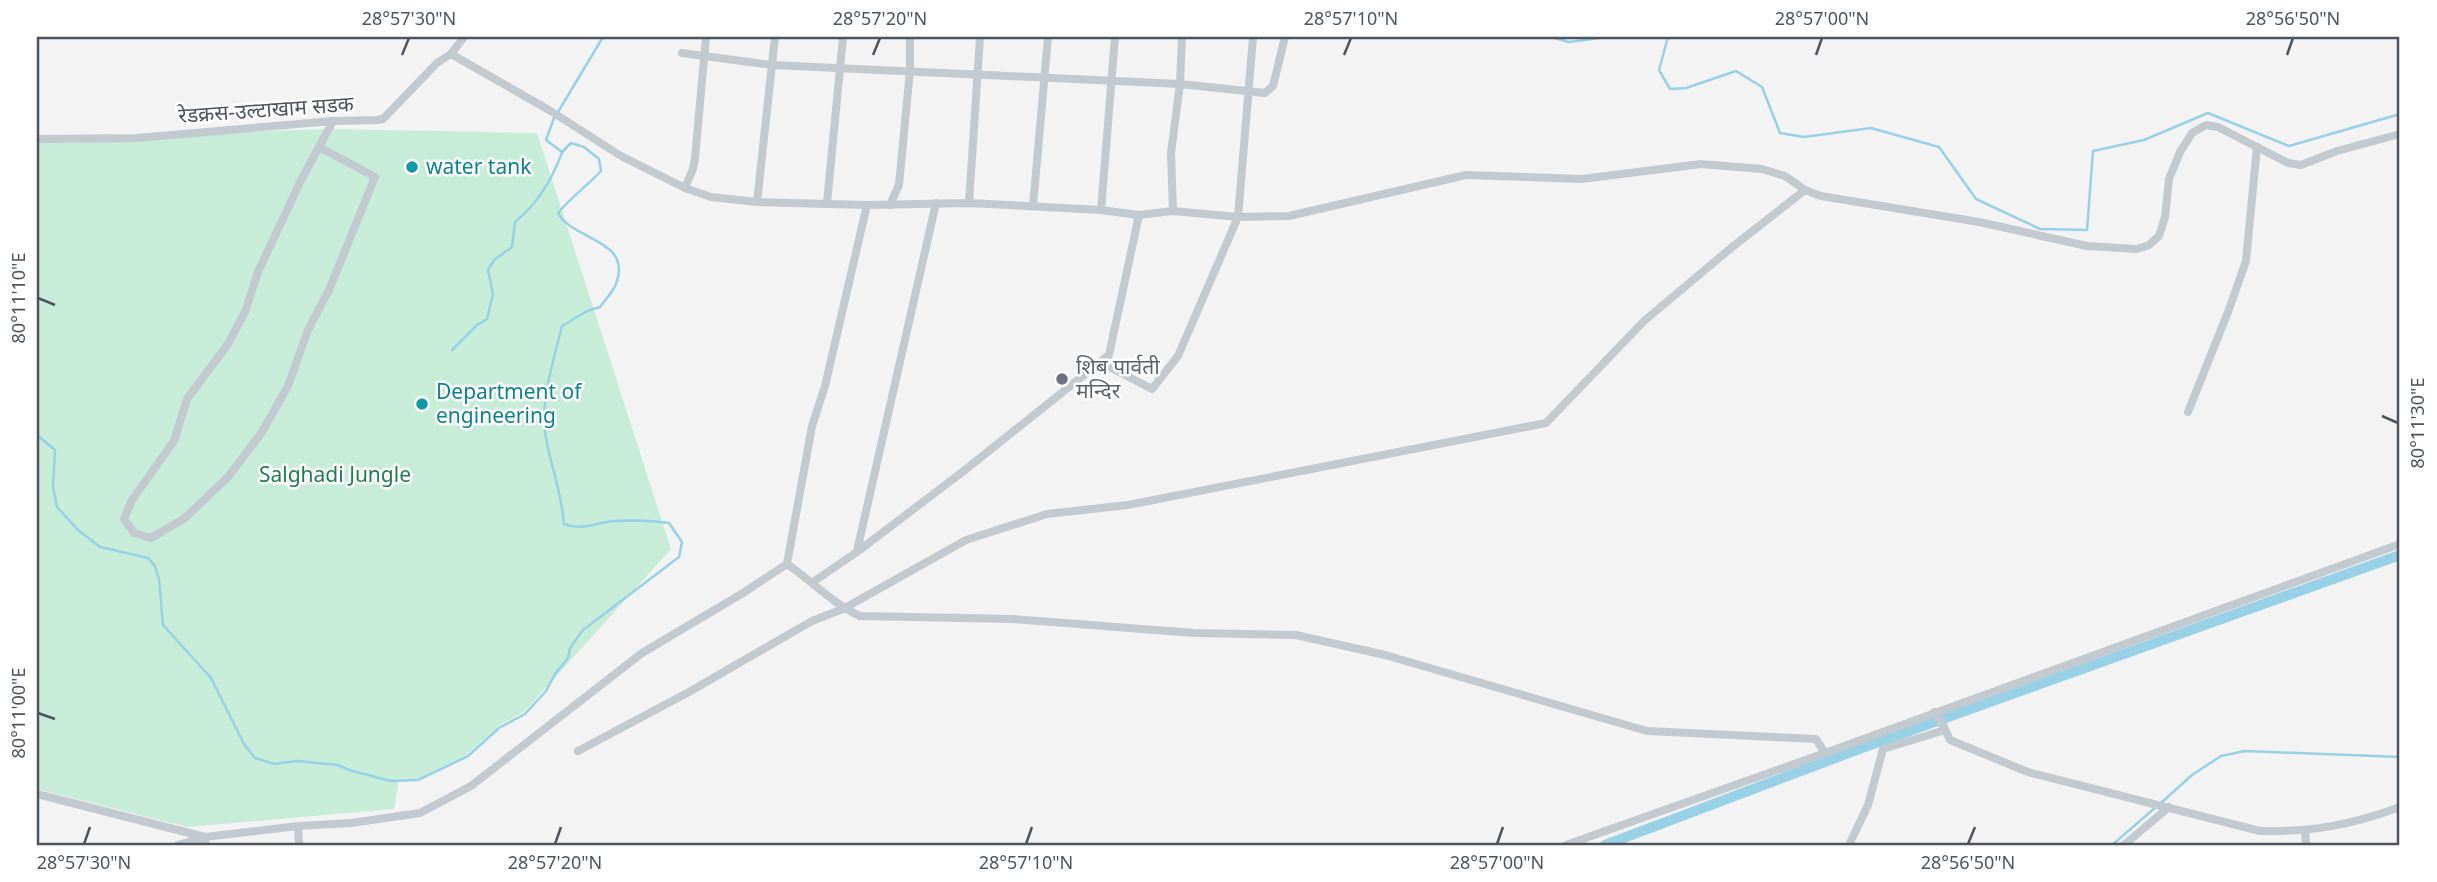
<svg xmlns="http://www.w3.org/2000/svg" width="2437" height="882" viewBox="0 0 2437 882" font-family="'Noto Sans','Noto Sans Devanagari',sans-serif">
	<style>
		.green { fill: #c7ecd8 }
		.lines { fill: none; stroke-linecap: round; stroke-linejoin: round }
		.stream { stroke: #98d0e5; stroke-width: 2.5 }
		.canal { stroke: #98d0e5; stroke-width: 10 }
		.street { stroke: #c2c9cf; stroke-width: 8 }
		.ticks { fill: none; stroke: #4c545e; stroke-width: 2.5 }
		.culture-dot { fill: #0f9aa8; stroke: #fff; stroke-width: 2.5 }
		.worship-dot { fill: #6b7280; stroke: #fff; stroke-width: 2.5 }
		.labels { text-anchor: middle; stroke-width: 5; stroke-linejoin: round; paint-order: stroke }
		.street-label { font-size: 21px; fill: #4c545e; stroke: #fff }
		.culture-label { font-size: 21px; fill: #0d838f; stroke: #fff; text-anchor: start }
		.worship-label { font-size: 21px; fill: #5b616d; stroke: #fff; text-anchor: start }
		.park-label { font-size: 21px; fill: #217b54; stroke: #fff }
		.neatline { fill: none; stroke: #4c545e; stroke-width: 2.5 }
		.ticks-label { font-size: 18px; text-anchor: middle; fill: #4c545e }
	</style>
	<rect width="100%" height="100%" fill="#f4f3f3"/>
	<path class="green" d="M329,129L537,133L671,549L524,712L500,725L466,755L417,779H399L394,809L187,827L37,789V139Z"/>
	<g class="lines">
		<g class="stream">
			<path d="M1551,37L1569,42L1607,37"/>
			<path d="M1668,37L1659,70L1670,89L1686,88L1736,71L1762,87L1780,133L1804,137L1871,128L1939,147L1976,199L2040,229L2087,230L2093,151L2144,140L2208,113L2289,146L2400,114"/>
			<path d="M558,112L603,37"/>
			<path d="M452,350L477,325L487,319L493,294L488,270L494,260L512,247L515,222C538,203 551,181 562,153"/>
			<path d="M37,435L55,450L53,487L57,507L78,530L100,547L148,558L155,566L159,579L163,625L211,678L244,744L255,758L274,764L297,761L338,765L349,770L391,781L418,780L468,756L499,728L525,714L546,691L555,674L568,658L570,648L583,630L679,557L682,542L669,523C650,520 632,520 613,521C596,523 580,531 564,524C562,496 553,471 547,444C538,405 553,364 562,326L587,311L600,307C605,300 613,292 616,284C633,239 573,241 558,213C571,197 587,186 601,171L599,159L584,147L571,143L562,152L546,140L554,118"/>
			<path d="M2161,803L2192,775L2221,756L2245,751L2400,757"/>
			<path d="M2112,845L2156,807"/>
		</g>
		<path class="canal" d="M1605,845L1862,748L2400,555"/>
		<g class="street">
			<path d="M682,53L772,65L1180,84L1265,93L1273,86L1285,37"/>
			<path d="M451,54L549,110L621,156L685,188L711,197L757,202L867,205L969,203L1101,210L1139,215L1173,211L1238,217L1289,216L1466,175L1582,179L1701,164L1762,169L1785,176L1805,190L1821,196L1979,222L2087,246L2137,249L2149,245L2159,236L2165,217L2169,179L2180,152L2192,133L2206,125L2218,127L2288,163L2301,165L2337,151L2400,134"/>
			<path d="M37,139L137,138L333,121L377,120L383,119L437,63L451,54L464,37"/>
			<path d="M319,147L375,177L329,290L308,330L288,386L262,432L228,477L185,518L151,538L134,533L124,519L132,500L174,441L187,399L228,344L245,312L258,272L301,180L333,121"/>
			<path d="M685,188L693,169L695,158L706,37"/>
			<path d="M757,202L775,37"/>
			<path d="M827,203L843,37"/>
			<path d="M969,203L980,37"/>
			<path d="M890,205L899,185L910,70V37"/>
			<path d="M1033,206L1048,37"/>
			<path d="M1101,210L1115,37"/>
			<path d="M1173,211L1171,153L1180,84L1182,37"/>
			<path d="M1100,362L1152,389L1178,356L1238,217L1253,37"/>
			<path d="M2188,412L2228,312L2246,261L2257,147"/>
			<path d="M857,551L936,203"/>
			<path d="M787,564L812,426L825,386L867,205"/>
			<path d="M813,582L857,552L965,470L1109,355L1139,215"/>
			<path d="M1934,712L1944,727L1950,740L2028,772L2260,831C2313,832 2351,825 2400,807"/>
			<path d="M578,751L689,692L812,621L843,609L966,540L1047,514L1128,505L1546,423L1644,321L1731,248L1805,190"/>
			<path d="M37,794L205,837L298,826L351,823L420,813L471,786L642,653L743,593L787,564C812,581 833,604 860,616L1013,619L1194,633L1296,635L1385,655L1647,731L1816,739L1825,753L2400,544"/>
			<path d="M298,826L299,845"/>
			<path d="M2305,831L2306,845"/>
			<path d="M178,845L205,837V845"/>
			<path d="M1566,845L1825,753"/>
			<path d="M1849,845L1868,805L1883,749L1945,730"/>
			<path d="M2124,845L2169,807"/>
		</g>
	</g>
	<path class="ticks" d="M402,55L409,38M873,55L880,38M1344,55L1351,38M1816,55L1822,38M2287,55L2293,38M38,298L55,305M2382,416L2398,423M38,713L55,719M84,844L90,827M555,844L561,827M1026,844L1032,827M1497,844L1503,827M1968,844L1975,827"/>
	<g class="culture-dot">
		<circle cx="412" cy="167" r="7"/>
		<circle cx="422" cy="404" r="7"/>
	</g>
	<circle class="worship-dot" cx="1062" cy="379" r="7"/>
	<g class="labels">
		<g class="street-label">
			<text transform="translate(266 110) rotate(-4)" y="7">रेडक्रस-उल्टाखाम सडक</text>
		</g>
		<g class="culture-label">
			<text x="426" y="174">water tank</text>
			<text x="436" y="399">Department of<tspan x="436" dy="24">engineering</tspan></text>
		</g>
		<g class="worship-label">
			<text x="1076" y="374">शिब पार्वती<tspan x="1076" dy="24">मन्दिर</tspan></text>
		</g>
		<g class="park-label">
			<text x="335" y="482">Salghadi Jungle</text>
		</g>
	</g>
	<rect width="2437" height="882" fill="none" stroke="#ffffff" stroke-width="77"/>
	<rect x="38" y="38" width="2360" height="806" class="neatline"/>
	<g class="ticks-label">
		<text x="409" y="25">28°57'30"N</text>
		<text x="880" y="25">28°57'20"N</text>
		<text x="1351" y="25">28°57'10"N</text>
		<text x="1822" y="25">28°57'00"N</text>
		<text x="2293" y="25">28°56'50"N</text>
		<text transform="translate(19 298) rotate(-90)" y="6">80°11'10"E</text>
		<text transform="translate(2418 423) rotate(-90)" y="6">80°11'30"E</text>
		<text transform="translate(19 713) rotate(-90)" y="6">80°11'00"E</text>
		<text x="84" y="869">28°57'30"N</text>
		<text x="555" y="869">28°57'20"N</text>
		<text x="1026" y="869">28°57'10"N</text>
		<text x="1497" y="869">28°57'00"N</text>
		<text x="1968" y="869">28°56'50"N</text>
	</g>
</svg>
